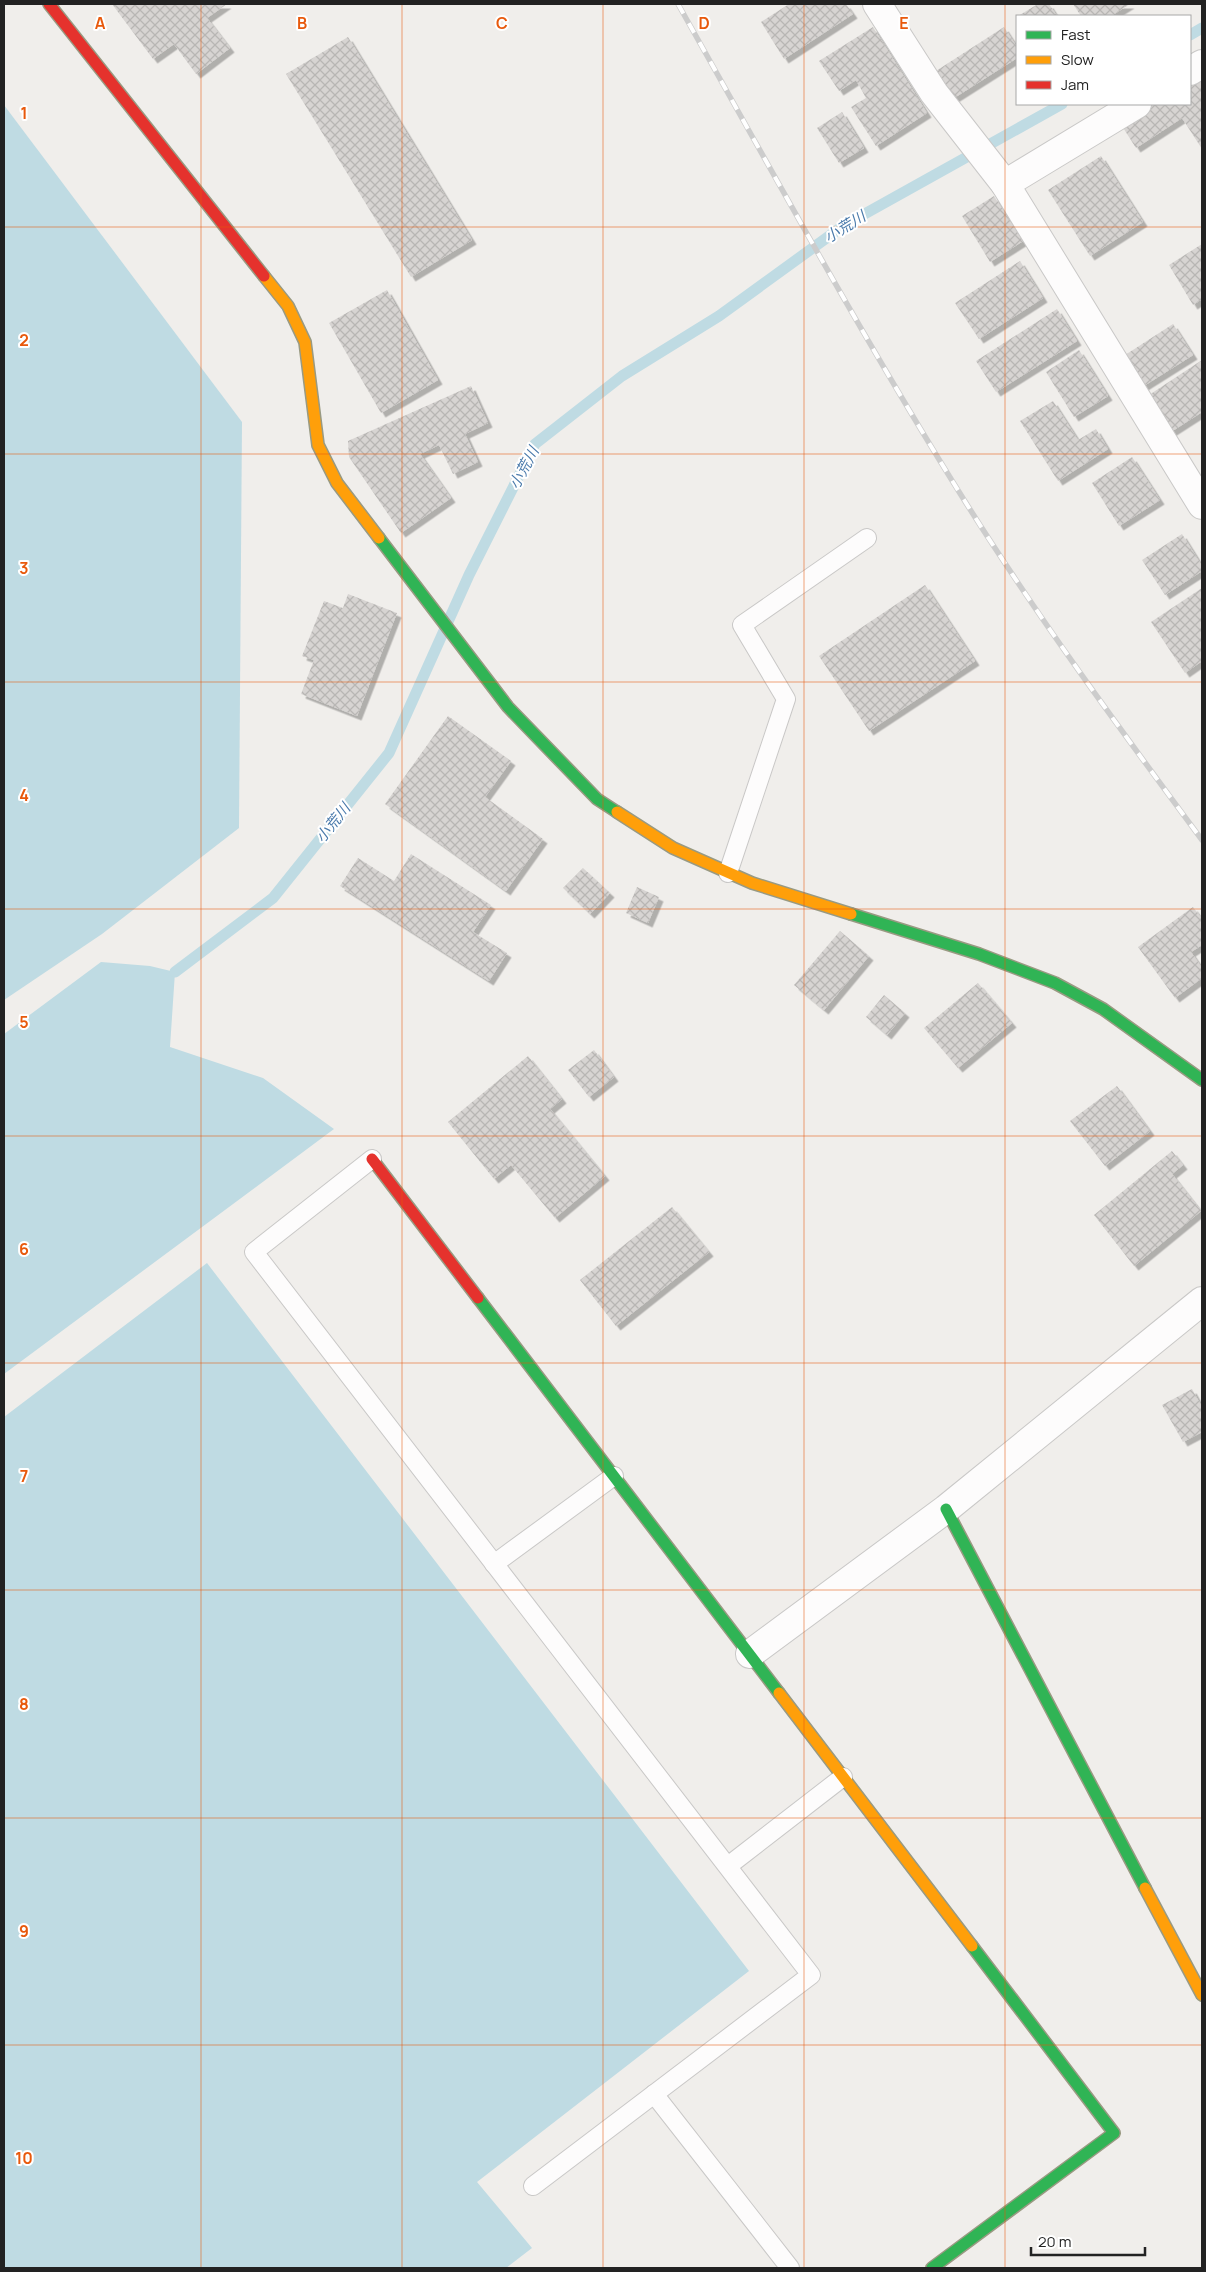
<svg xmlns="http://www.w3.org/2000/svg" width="1206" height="2272" viewBox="0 0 1206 2272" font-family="Manrope,'Noto Sans JP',sans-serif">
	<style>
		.water { fill: #bfdbe3 }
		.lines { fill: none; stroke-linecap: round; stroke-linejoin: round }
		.stream { stroke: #bfdbe3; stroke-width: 11 }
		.building { fill: url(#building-cross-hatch); filter: url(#shadow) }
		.lane-casing { stroke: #c9c8c7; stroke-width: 20 }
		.street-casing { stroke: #c9c8c7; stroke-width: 30 }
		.fast-casing { stroke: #999a82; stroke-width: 14 }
		.slow-casing { stroke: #999a82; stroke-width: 14 }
		.jam-casing { stroke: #999a82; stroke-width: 14 }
		.lane { stroke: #fdfcfc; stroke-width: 18 }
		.street { stroke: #fdfcfc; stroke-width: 28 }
		.fast { stroke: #30b455; stroke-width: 11 }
		.slow { stroke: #ff9f0a; stroke-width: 11 }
		.jam { stroke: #e5322d; stroke-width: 11 }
		.rail-casing { stroke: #ccc; stroke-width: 5.5 }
		.rail { stroke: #fff; stroke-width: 4; stroke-dasharray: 11; stroke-linecap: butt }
		.grid { fill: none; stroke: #e8590c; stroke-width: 1; stroke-opacity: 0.55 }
		.labels { text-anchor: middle; stroke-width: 4; stroke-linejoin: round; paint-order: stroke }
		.water-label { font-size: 15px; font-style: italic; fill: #4a7aab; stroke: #fff }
		.grid-label { font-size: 16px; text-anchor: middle; font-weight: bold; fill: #e8590c; stroke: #fff; stroke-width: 4; stroke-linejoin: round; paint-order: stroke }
	</style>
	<defs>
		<pattern id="building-cross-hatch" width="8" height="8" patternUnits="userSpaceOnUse" patternTransform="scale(1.25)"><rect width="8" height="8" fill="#d7d4d2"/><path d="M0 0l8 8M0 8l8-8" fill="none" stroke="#b8b6b4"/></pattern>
		<filter id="shadow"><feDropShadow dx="4.5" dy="4.5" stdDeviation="0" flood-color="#0004"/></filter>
	</defs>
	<rect width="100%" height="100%" fill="#f0eeeb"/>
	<g class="water">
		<path d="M4,105L242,422L239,828L102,934L4,1000Z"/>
		<path d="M101,962L150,966L175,972L170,1047L263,1078L334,1129L4,1374V1034Z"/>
		<path d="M207,1263L749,1971L477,2182L532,2248L506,2268H4V1417Z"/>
	</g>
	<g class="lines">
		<g class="stream">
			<path d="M1190,35L1202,28"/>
			<path d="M175,972L273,898L389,753L469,575L535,444L622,376L719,316L843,226L1062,104"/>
		</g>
	</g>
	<g class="building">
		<path d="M112,4H227L207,18L230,48L196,74L174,44L153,59Z"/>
		<path d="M789,4H846L853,14L784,59L761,22Z"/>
		<path d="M1038,4H1049L1057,16H1018Z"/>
		<path d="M1073,4H1130L1111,16H1081Z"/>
		<path d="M873,27L927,113L876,146L851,107L866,98L856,80L839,91L819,61Z"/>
		<path d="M1004,27L1017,47V58L954,98L936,71Z"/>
		<path d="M348,37L472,240L411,277L286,74Z"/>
		<path d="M1198,73L1202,80V149L1182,118L1136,148L1120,123L1150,104H1190V78Z"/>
		<path d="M842,112L864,148L839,163L817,128Z"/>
		<path d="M1101,156L1143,222L1090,256L1048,190Z"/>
		<path d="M994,196L1023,241L990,262L962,216Z"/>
		<path d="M1202,244V299L1193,305L1169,265Z"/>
		<path d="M1020,261L1043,298L979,339L955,303Z"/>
		<path d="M387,290L438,380L381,413L329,323Z"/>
		<path d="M1057,309L1077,341L996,392L976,361Z"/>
		<path d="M1173,324L1193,355L1139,389L1119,359Z"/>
		<path d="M1079,350L1108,396L1074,417L1046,372Z"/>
		<path d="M1202,360V412L1163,437L1140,401Z"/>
		<path d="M471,386L488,423L465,434L478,462L453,474L439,445L420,454L451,498L401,533L349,457L348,441Z"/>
		<path d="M1053,401L1078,440L1096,429L1108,449L1058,481L1020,421Z"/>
		<path d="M1132,457L1160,500L1119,526L1092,483Z"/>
		<path d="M1182,534L1202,566V571L1165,595L1142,560Z"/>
		<path d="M925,585L975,661L869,731L819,656Z"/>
		<path d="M1202,588V661L1185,673L1151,622Z"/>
		<path d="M348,594L397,613L357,716L301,694L314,660L302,656L324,601L343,608Z"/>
		<path d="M448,716L511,761L485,797L543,839L506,891L385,804Z"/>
		<path d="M411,854L491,905L473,932L507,953L489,981L340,886L358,858L394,881Z"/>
		<path d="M583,868L610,893L590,914L563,888Z"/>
		<path d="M637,887L659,897L648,923L626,913Z"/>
		<path d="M1193,907L1202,919V945L1191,952L1202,968V978L1175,998L1138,947Z"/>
		<path d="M840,931L869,956L824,1010L794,985Z"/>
		<path d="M978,983L1012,1023L958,1068L924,1028Z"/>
		<path d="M884,995L905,1013L887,1035L866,1017Z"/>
		<path d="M594,1050L614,1077L589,1097L568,1070Z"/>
		<path d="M528,1056L562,1099L550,1109L605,1176L555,1218L511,1165L494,1179L448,1122Z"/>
		<path d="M1117,1086L1150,1131L1105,1166L1070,1121Z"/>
		<path d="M1172,1151L1183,1165L1172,1174L1201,1211L1134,1266L1094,1215Z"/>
		<path d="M672,1207L709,1252L616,1326L580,1280Z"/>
		<path d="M1192,1389L1202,1407V1432L1183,1442L1162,1405Z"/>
	</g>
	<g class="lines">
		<defs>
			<g id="lane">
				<path d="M728,873L786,699L742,625L867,538"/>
				<path d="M372,1159L254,1252L811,1975L533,2186"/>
				<path d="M494,1564L614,1476"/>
				<path d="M728,1866L843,1777"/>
				<path d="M654,2094L790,2268"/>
			</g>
			<g id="street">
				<path d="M877,4L934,93L1005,184L1202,505"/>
				<path d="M1190,71L1202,64"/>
				<path d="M1005,184L1137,104"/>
				<path d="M750,1654L946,1509L1202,1301"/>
			</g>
			<g id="fast">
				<path d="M379,538L508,707L597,799L617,812"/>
				<path d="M851,914L979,954L1055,983L1103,1009L1202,1080"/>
				<path d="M478,1298L779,1693"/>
				<path d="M946,1509L1145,1888"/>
				<path d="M932,2268L1114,2133L972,1946"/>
			</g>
			<g id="slow">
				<path d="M264,276L288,306L305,342L318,445L337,483L379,538"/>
				<path d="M617,812L673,848L752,883L851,914"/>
				<path d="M779,1693L972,1946"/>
				<path d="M1145,1888L1202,1995"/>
			</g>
			<g id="jam">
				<path d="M49,4L264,276"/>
				<path d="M372,1159L478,1298"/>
			</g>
		</defs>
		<use href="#lane" class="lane-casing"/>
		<use href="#street" class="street-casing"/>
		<use href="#fast" class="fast-casing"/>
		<use href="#slow" class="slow-casing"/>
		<use href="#jam" class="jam-casing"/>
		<use href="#lane" class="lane"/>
		<use href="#street" class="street"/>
		<use href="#fast" class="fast"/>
		<use href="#slow" class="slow"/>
		<use href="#jam" class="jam"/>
		<defs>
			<path id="rail" d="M678,4C772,171 864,340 966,503C1039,619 1120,729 1202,840"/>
		</defs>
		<use href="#rail" class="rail-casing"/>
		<use href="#rail" class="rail"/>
	</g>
	<path class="grid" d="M201,4V2268M402,4V2268M603,4V2268M804,4V2268M1005,4V2268M4,227H1202M4,454H1202M4,682H1202M4,909H1202M4,1136H1202M4,1363H1202M4,1590H1202M4,1818H1202M4,2045H1202"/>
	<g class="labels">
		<g class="water-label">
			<text transform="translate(845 227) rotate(-32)" y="5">小荒川</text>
			<text transform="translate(524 468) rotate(-62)" y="5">小荒川</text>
			<text transform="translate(333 823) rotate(-51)" y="5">小荒川</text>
		</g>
	</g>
	<g class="grid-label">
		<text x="100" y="29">A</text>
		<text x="302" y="29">B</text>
		<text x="502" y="29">C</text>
		<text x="704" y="29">D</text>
		<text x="904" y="29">E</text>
		<text x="24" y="119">1</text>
		<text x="24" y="346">2</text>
		<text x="24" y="574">3</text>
		<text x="24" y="801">4</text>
		<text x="24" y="1028">5</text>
		<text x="24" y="1255">6</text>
		<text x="24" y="1482">7</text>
		<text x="24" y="1710">8</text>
		<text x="24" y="1937">9</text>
		<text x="24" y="2164">10</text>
	</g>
	<rect width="1206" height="2272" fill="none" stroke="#222222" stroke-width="10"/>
	<rect x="1016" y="15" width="175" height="90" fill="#ffffff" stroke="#a7a7a7"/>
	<rect x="1026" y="31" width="25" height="8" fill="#30b455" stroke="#a7a7a7"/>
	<text x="1061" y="40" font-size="15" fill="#222222">Fast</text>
	<rect x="1026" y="56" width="25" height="8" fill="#ff9f0a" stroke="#a7a7a7"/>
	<text x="1061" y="65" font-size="15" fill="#222222">Slow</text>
	<rect x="1026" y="81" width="25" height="8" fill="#e5322d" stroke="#a7a7a7"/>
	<text x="1061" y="90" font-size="15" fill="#222222">Jam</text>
	<path d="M1031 2247v8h114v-8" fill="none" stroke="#222222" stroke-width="2.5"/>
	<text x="1038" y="2247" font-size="15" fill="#222222" stroke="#ffffff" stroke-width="4" paint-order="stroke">20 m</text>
</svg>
